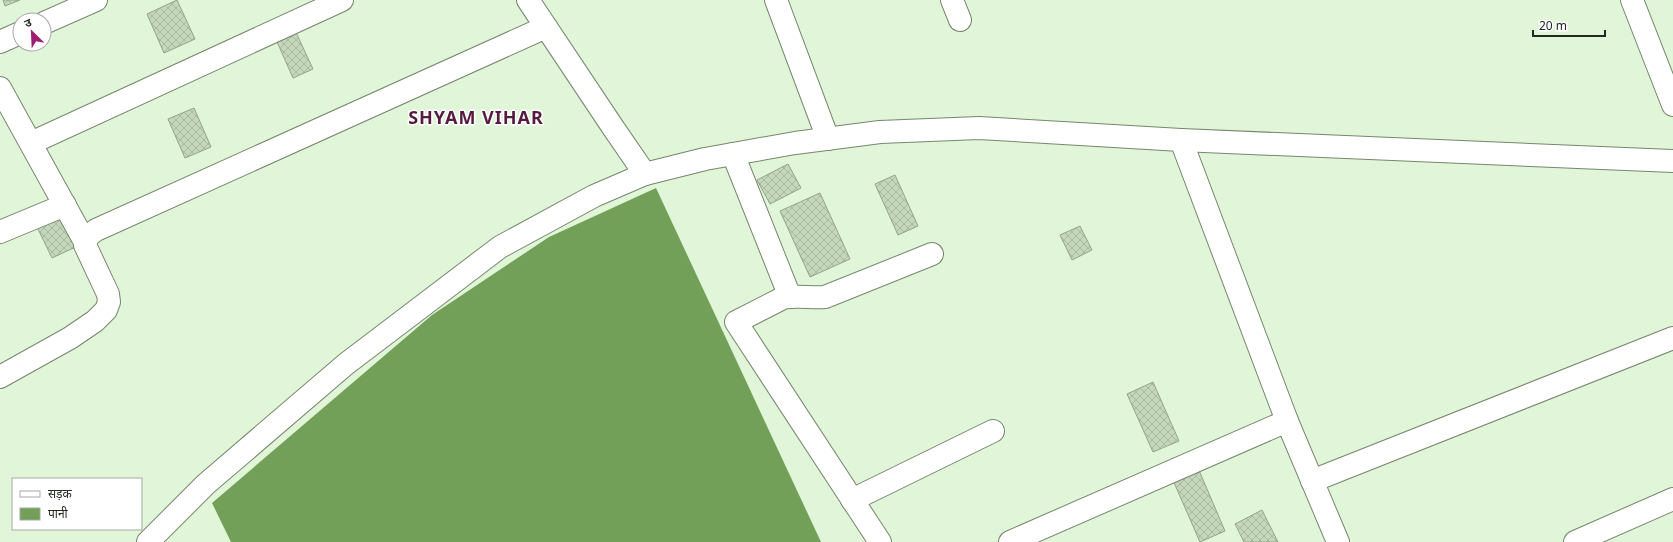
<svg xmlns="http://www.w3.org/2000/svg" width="1673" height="542" viewBox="0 0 1673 542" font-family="'Noto Sans','Noto Sans Devanagari',sans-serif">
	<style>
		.water { fill: #72a059 }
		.building { fill: url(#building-cross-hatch); stroke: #92a489 }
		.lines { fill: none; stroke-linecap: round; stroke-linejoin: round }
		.minor-casing { stroke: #76876d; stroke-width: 24 }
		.minor { stroke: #fff; stroke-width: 22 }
		.labels { text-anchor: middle; stroke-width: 3; stroke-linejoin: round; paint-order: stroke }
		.district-label { font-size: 18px; font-weight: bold; letter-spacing: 1px; fill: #571b40; stroke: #fff }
	</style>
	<defs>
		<pattern id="building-cross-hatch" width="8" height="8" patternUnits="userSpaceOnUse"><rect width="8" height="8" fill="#c4d7bb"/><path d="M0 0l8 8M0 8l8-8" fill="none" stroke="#a8b9a0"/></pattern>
	</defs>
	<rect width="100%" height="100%" fill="#e1f5d8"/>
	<path class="water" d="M656,188L821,542H231L212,503L432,315L549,237Z"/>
	<g class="building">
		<path d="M3,0H20L5,6Z"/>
		<path d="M177,0L195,39L164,53L147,14Z"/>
		<path d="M293,26L313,69L293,78L274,35Z"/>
		<path d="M194,108L211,147L185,158L168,119Z"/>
		<path d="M788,164L801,188L770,204L757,180Z"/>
		<path d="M895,175L918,226L898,235L875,184Z"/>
		<path d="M820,193L850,259L810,277L780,211Z"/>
		<path d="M66,214L80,245L52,258L37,227Z"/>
		<path d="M1080,226L1092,250L1072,260L1060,235Z"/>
		<path d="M1153,382L1179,441L1153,452L1127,394Z"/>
		<path d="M1198,468L1225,531L1200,542L1172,478Z"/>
		<path d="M1262,510L1278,542H1244L1235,524Z"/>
	</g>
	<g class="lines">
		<defs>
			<g id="minor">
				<path d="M528,0L612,126L645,174"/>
				<path d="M776,0L828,139"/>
				<path d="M952,0L960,20"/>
				<path d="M1632,0L1673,105"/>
				<path d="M44,23L96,0"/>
				<path d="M0,42L20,33"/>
				<path d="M0,88L85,242"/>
				<path d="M1181,140L1287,421L1338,542"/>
				<path d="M31,143L342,0"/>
				<path d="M733,154L790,297"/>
				<path d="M0,232L65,205"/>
				<path d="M0,377L70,338L95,321L106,310L109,302L108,294L85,245L88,236L96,230L546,27"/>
				<path d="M1312,481L1673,338"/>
				<path d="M852,500L993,431"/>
				<path d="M148,542L206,484L346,364L500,247L594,196L645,174L705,159L795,143L880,132L979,128L1181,140L1673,161"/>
				<path d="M880,542L736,322L783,298C794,295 811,298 825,297L932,254"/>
				<path d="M1010,542L1287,421"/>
				<path d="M1575,542L1673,499"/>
			</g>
		</defs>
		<use href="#minor" class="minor-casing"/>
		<use href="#minor" class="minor"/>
	</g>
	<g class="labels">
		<g class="district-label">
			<text x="476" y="124">SHYAM VIHAR</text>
		</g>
	</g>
	<rect x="12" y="478" width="130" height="52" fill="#ffffff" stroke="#a7a9a5"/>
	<rect x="20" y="491" width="20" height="6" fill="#ffffff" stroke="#a7a9a5"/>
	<text x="48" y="498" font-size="12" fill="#22291f">सड़क</text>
	<rect x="20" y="508" width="20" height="12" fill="#72a059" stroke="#a7a9a5"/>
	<text x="48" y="518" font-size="12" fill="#22291f">पानी</text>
	<g transform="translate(32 32) rotate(336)"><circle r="19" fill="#ffffff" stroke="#a7a9a5"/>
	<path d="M0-3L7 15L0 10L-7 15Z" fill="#9d1e72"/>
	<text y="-6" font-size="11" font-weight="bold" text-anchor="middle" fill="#22291f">उ</text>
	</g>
	<path d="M1533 30v6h72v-6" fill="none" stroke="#22291f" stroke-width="2"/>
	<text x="1539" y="30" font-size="12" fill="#22291f" stroke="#ffffff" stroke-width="3" paint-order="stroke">20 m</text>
</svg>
